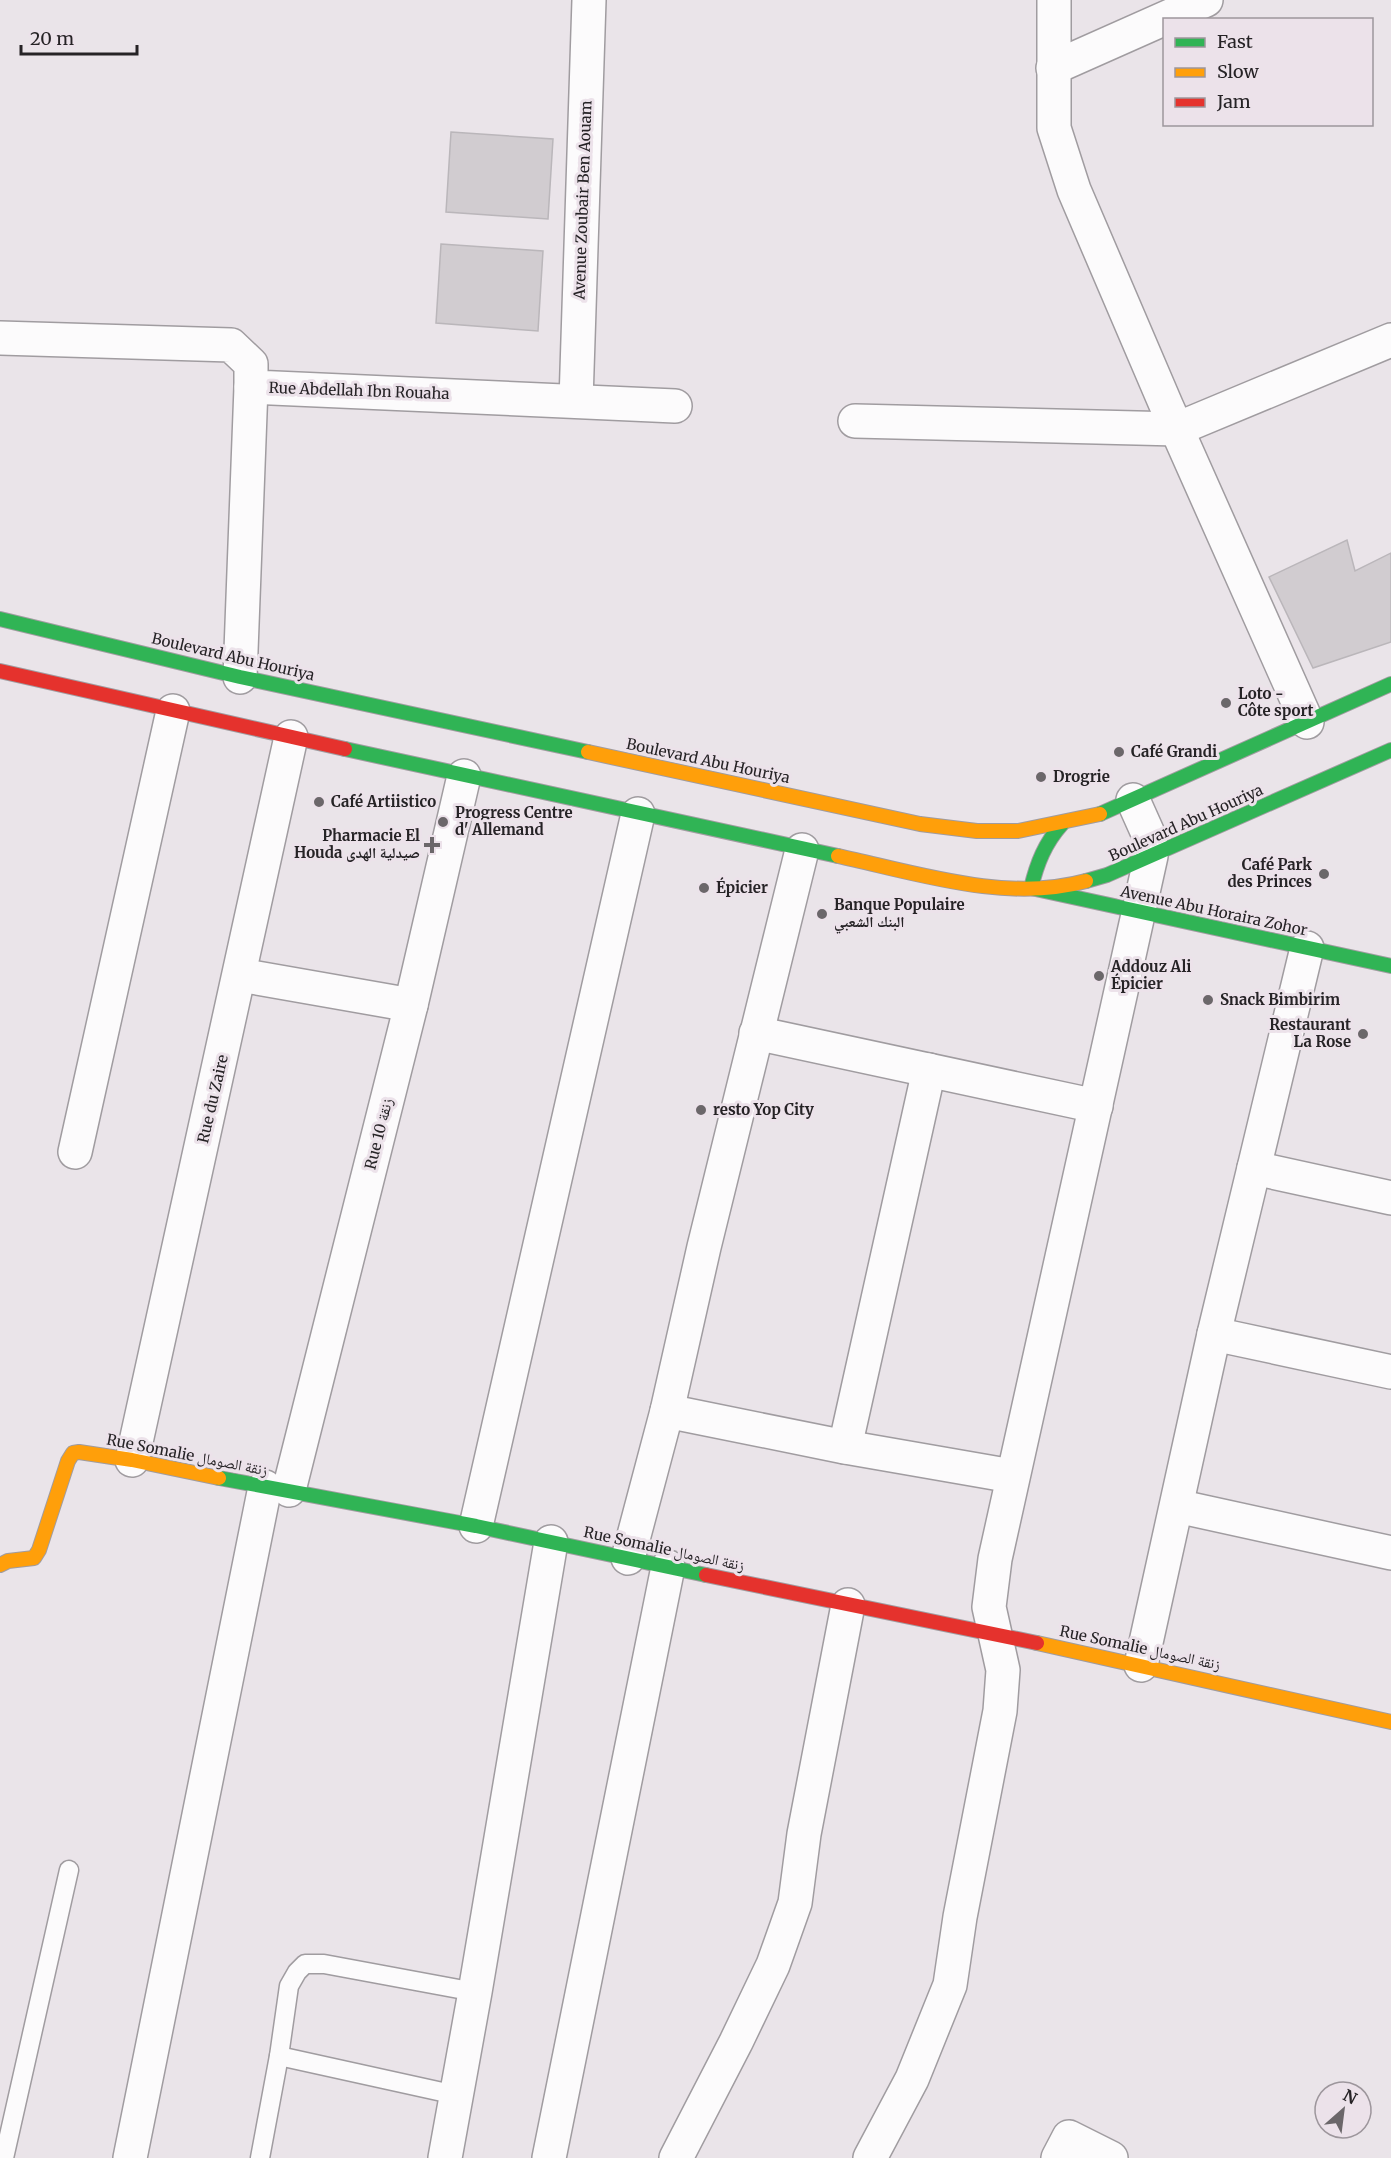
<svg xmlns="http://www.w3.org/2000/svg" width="1391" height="2158" viewBox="0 0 1391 2158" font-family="Merriweather,'Noto Naskh Arabic',serif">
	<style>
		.building { fill: #d1ccd0; stroke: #bab6ba; stroke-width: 1.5 }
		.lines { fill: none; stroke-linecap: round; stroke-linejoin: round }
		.lane-casing { stroke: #a09ca0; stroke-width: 21 }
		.street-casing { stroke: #a09ca0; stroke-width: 36 }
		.fast-casing { stroke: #a09ca0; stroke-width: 16 }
		.slow-casing { stroke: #a09ca0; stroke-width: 16 }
		.jam-casing { stroke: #a09ca0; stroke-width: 16 }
		.lane { stroke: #fcfbfc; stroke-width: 18 }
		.street { stroke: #fcfbfc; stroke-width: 33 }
		.fast { stroke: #30b455; stroke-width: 14 }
		.slow { stroke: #ff9f0a; stroke-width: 14 }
		.jam { stroke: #e5322d; stroke-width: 14 }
		.poi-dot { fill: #6b676a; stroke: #ece2ea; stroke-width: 2 }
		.labels { text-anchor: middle; stroke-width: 6; stroke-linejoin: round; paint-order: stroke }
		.street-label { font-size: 15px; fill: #262326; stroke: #ece2ea }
		.poi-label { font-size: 15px; font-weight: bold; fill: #262326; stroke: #ece2ea; text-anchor: start }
	</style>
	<rect width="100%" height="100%" fill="#eae4e9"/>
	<g class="building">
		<path d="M451,132L553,139L548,219L446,212Z"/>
		<path d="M441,244L543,251L538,331L436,323Z"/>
		<path d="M1347,540L1355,571L1391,553V642L1313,668L1269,577Z"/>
	</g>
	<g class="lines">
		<defs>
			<g id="lane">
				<path d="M279,2056L456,2095"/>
				<path d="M4,2158L69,1870"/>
				<path d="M260,2158L279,2056L289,1986L297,1972L305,1964H324L475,1992"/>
			</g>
			<g id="street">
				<path d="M1054,0V128L1074,190L1166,405L1307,722"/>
				<path d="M1053,68L1206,0"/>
				<path d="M0,338L231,345L251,364V387L675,406"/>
				<path d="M576,401L589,0"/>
				<path d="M855,421L1177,429L1391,340"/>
				<path d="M240,677L251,387"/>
				<path d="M240,975L411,1005"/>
				<path d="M756,1033L1096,1106"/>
				<path d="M75,1152L173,711"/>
				<path d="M1254,1168L1391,1198"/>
				<path d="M1214,1334L1391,1372"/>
				<path d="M667,1411L845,1447L1012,1476"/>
				<path d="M845,1447L929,1070"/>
				<path d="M132,1460L291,737"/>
				<path d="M289,1490L411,1005L464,776"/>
				<path d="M1177,1506L1391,1553"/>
				<path d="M476,1526L638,814"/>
				<path d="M628,1558L667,1411L704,1247L802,850"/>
				<path d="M1141,1665L1214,1334L1307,948"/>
				<path d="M130,2158L265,1487"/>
				<path d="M445,2158L475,1992L551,1542"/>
				<path d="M549,2158L668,1567"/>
				<path d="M676,2158L736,2042L773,1965L795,1903L804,1834L848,1605"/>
				<path d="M870,2158L912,2079L950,1985L960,1917L1000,1711L1003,1670L989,1607L995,1559L1151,856L1150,838L1133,800"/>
				<path d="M1058,2158L1069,2137L1111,2158"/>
			</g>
			<g id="fast">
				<path d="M0,619L240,677L588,752"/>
				<path d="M345,749L838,856"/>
				<path d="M1100,814L1391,684"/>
				<path d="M1062,824C1045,843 1037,863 1031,888L1391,966"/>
				<path d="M1086,881L1107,875L1391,750"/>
				<path d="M219,1478L476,1526L706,1575"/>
			</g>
			<g id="slow">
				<path d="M588,752L920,824L977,831H1018L1100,814"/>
				<path d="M838,856C916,873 1007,903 1086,881"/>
				<path d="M0,1565L8,1561L34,1558L39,1550L68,1461L73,1453L79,1452L132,1460L219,1478"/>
				<path d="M1037,1643L1391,1722"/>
			</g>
			<g id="jam">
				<path d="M0,671L345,749"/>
				<path d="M706,1575L1037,1643"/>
			</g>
		</defs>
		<use href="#lane" class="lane-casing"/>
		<use href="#street" class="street-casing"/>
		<use href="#fast" class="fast-casing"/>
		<use href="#slow" class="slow-casing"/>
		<use href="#jam" class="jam-casing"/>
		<use href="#lane" class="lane"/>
		<use href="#street" class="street"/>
		<use href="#fast" class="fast"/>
		<use href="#slow" class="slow"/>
		<use href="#jam" class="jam"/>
	</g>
	<g class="poi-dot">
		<circle cx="1226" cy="703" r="6"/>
		<circle cx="1119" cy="752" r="6"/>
		<circle cx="1041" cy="777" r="6"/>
		<circle cx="319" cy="802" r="6"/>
		<circle cx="443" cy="822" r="6"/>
		<path d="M429 836h6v6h6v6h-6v6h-6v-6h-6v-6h6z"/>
		<circle cx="1324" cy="874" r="6"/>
		<circle cx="704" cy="888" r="6"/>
		<circle cx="822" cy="914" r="6"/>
		<circle cx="1099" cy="976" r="6"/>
		<circle cx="1208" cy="1000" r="6"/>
		<circle cx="1363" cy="1034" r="6"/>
		<circle cx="701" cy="1110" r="6"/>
	</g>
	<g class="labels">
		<g class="street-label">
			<text transform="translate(583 200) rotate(-88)" y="5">Avenue Zoubair Ben Aouam</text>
			<text transform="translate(359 391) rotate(2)" y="5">Rue Abdellah Ibn Rouaha</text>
			<text transform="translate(233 657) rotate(13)" y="5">Boulevard Abu Houriya</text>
			<text transform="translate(708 761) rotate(12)" y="5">Boulevard Abu Houriya</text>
			<text transform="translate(1186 823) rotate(-24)" y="5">Boulevard Abu Houriya</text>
			<text transform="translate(1214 911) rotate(12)" y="5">Avenue Abu Horaira Zohor</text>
			<text transform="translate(213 1099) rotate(-77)" y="5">Rue du Zaire</text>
			<text transform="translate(379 1134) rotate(-76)" y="5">Rue 10 زنقة</text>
			<text transform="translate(187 1455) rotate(11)" y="5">Rue Somalie زنقة الصومال</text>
			<text transform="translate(664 1549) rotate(12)" y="5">Rue Somalie زنقة الصومال</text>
			<text transform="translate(1140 1648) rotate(12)" y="5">Rue Somalie زنقة الصومال</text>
		</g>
		<g class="poi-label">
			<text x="1238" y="699">Loto -<tspan x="1238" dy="17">Côte sport</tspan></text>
			<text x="1131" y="757">Café Grandi</text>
			<text x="1053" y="782">Drogrie</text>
			<text x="331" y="807">Café Artiistico</text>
			<text x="455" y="818">Progress Centre<tspan x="455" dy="17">d' Allemand</tspan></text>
			<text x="420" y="841" text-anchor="end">Pharmacie El<tspan x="420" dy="17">Houda صيدلية الهدى</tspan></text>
			<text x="1312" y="870" text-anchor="end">Café Park<tspan x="1312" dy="17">des Princes</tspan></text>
			<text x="716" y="893">Épicier</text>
			<text x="834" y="910">Banque Populaire<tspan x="834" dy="17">البنك الشعبي</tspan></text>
			<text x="1111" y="972">Addouz Ali<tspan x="1111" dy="17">Épicier</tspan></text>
			<text x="1220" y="1005">Snack Bimbirim</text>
			<text x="1351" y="1030" text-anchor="end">Restaurant<tspan x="1351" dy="17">La Rose</tspan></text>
			<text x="713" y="1115">resto Yop City</text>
		</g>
	</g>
	<rect x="1163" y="18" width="210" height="108" fill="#ece2ea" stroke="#9d969c" stroke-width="1.5"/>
	<rect x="1175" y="38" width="30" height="9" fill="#30b455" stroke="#9d969c" stroke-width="1.5"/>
	<text x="1217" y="48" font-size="18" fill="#262326">Fast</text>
	<rect x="1175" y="68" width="30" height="9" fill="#ff9f0a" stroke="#9d969c" stroke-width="1.5"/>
	<text x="1217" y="78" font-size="18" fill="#262326">Slow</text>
	<rect x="1175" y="98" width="30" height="9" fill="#e5322d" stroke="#9d969c" stroke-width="1.5"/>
	<text x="1217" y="108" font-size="18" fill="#262326">Jam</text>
	<g transform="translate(1343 2110) rotate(28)"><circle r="28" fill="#ece2ea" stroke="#9d969c" stroke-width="1.5"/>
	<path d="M0-4.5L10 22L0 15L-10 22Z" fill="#6b676a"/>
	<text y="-9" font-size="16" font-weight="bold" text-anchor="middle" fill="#262326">N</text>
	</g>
	<path d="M21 45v9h116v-9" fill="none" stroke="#262326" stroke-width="3"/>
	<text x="30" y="45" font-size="18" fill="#262326" stroke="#ece2ea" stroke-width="4.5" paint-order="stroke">20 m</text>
</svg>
